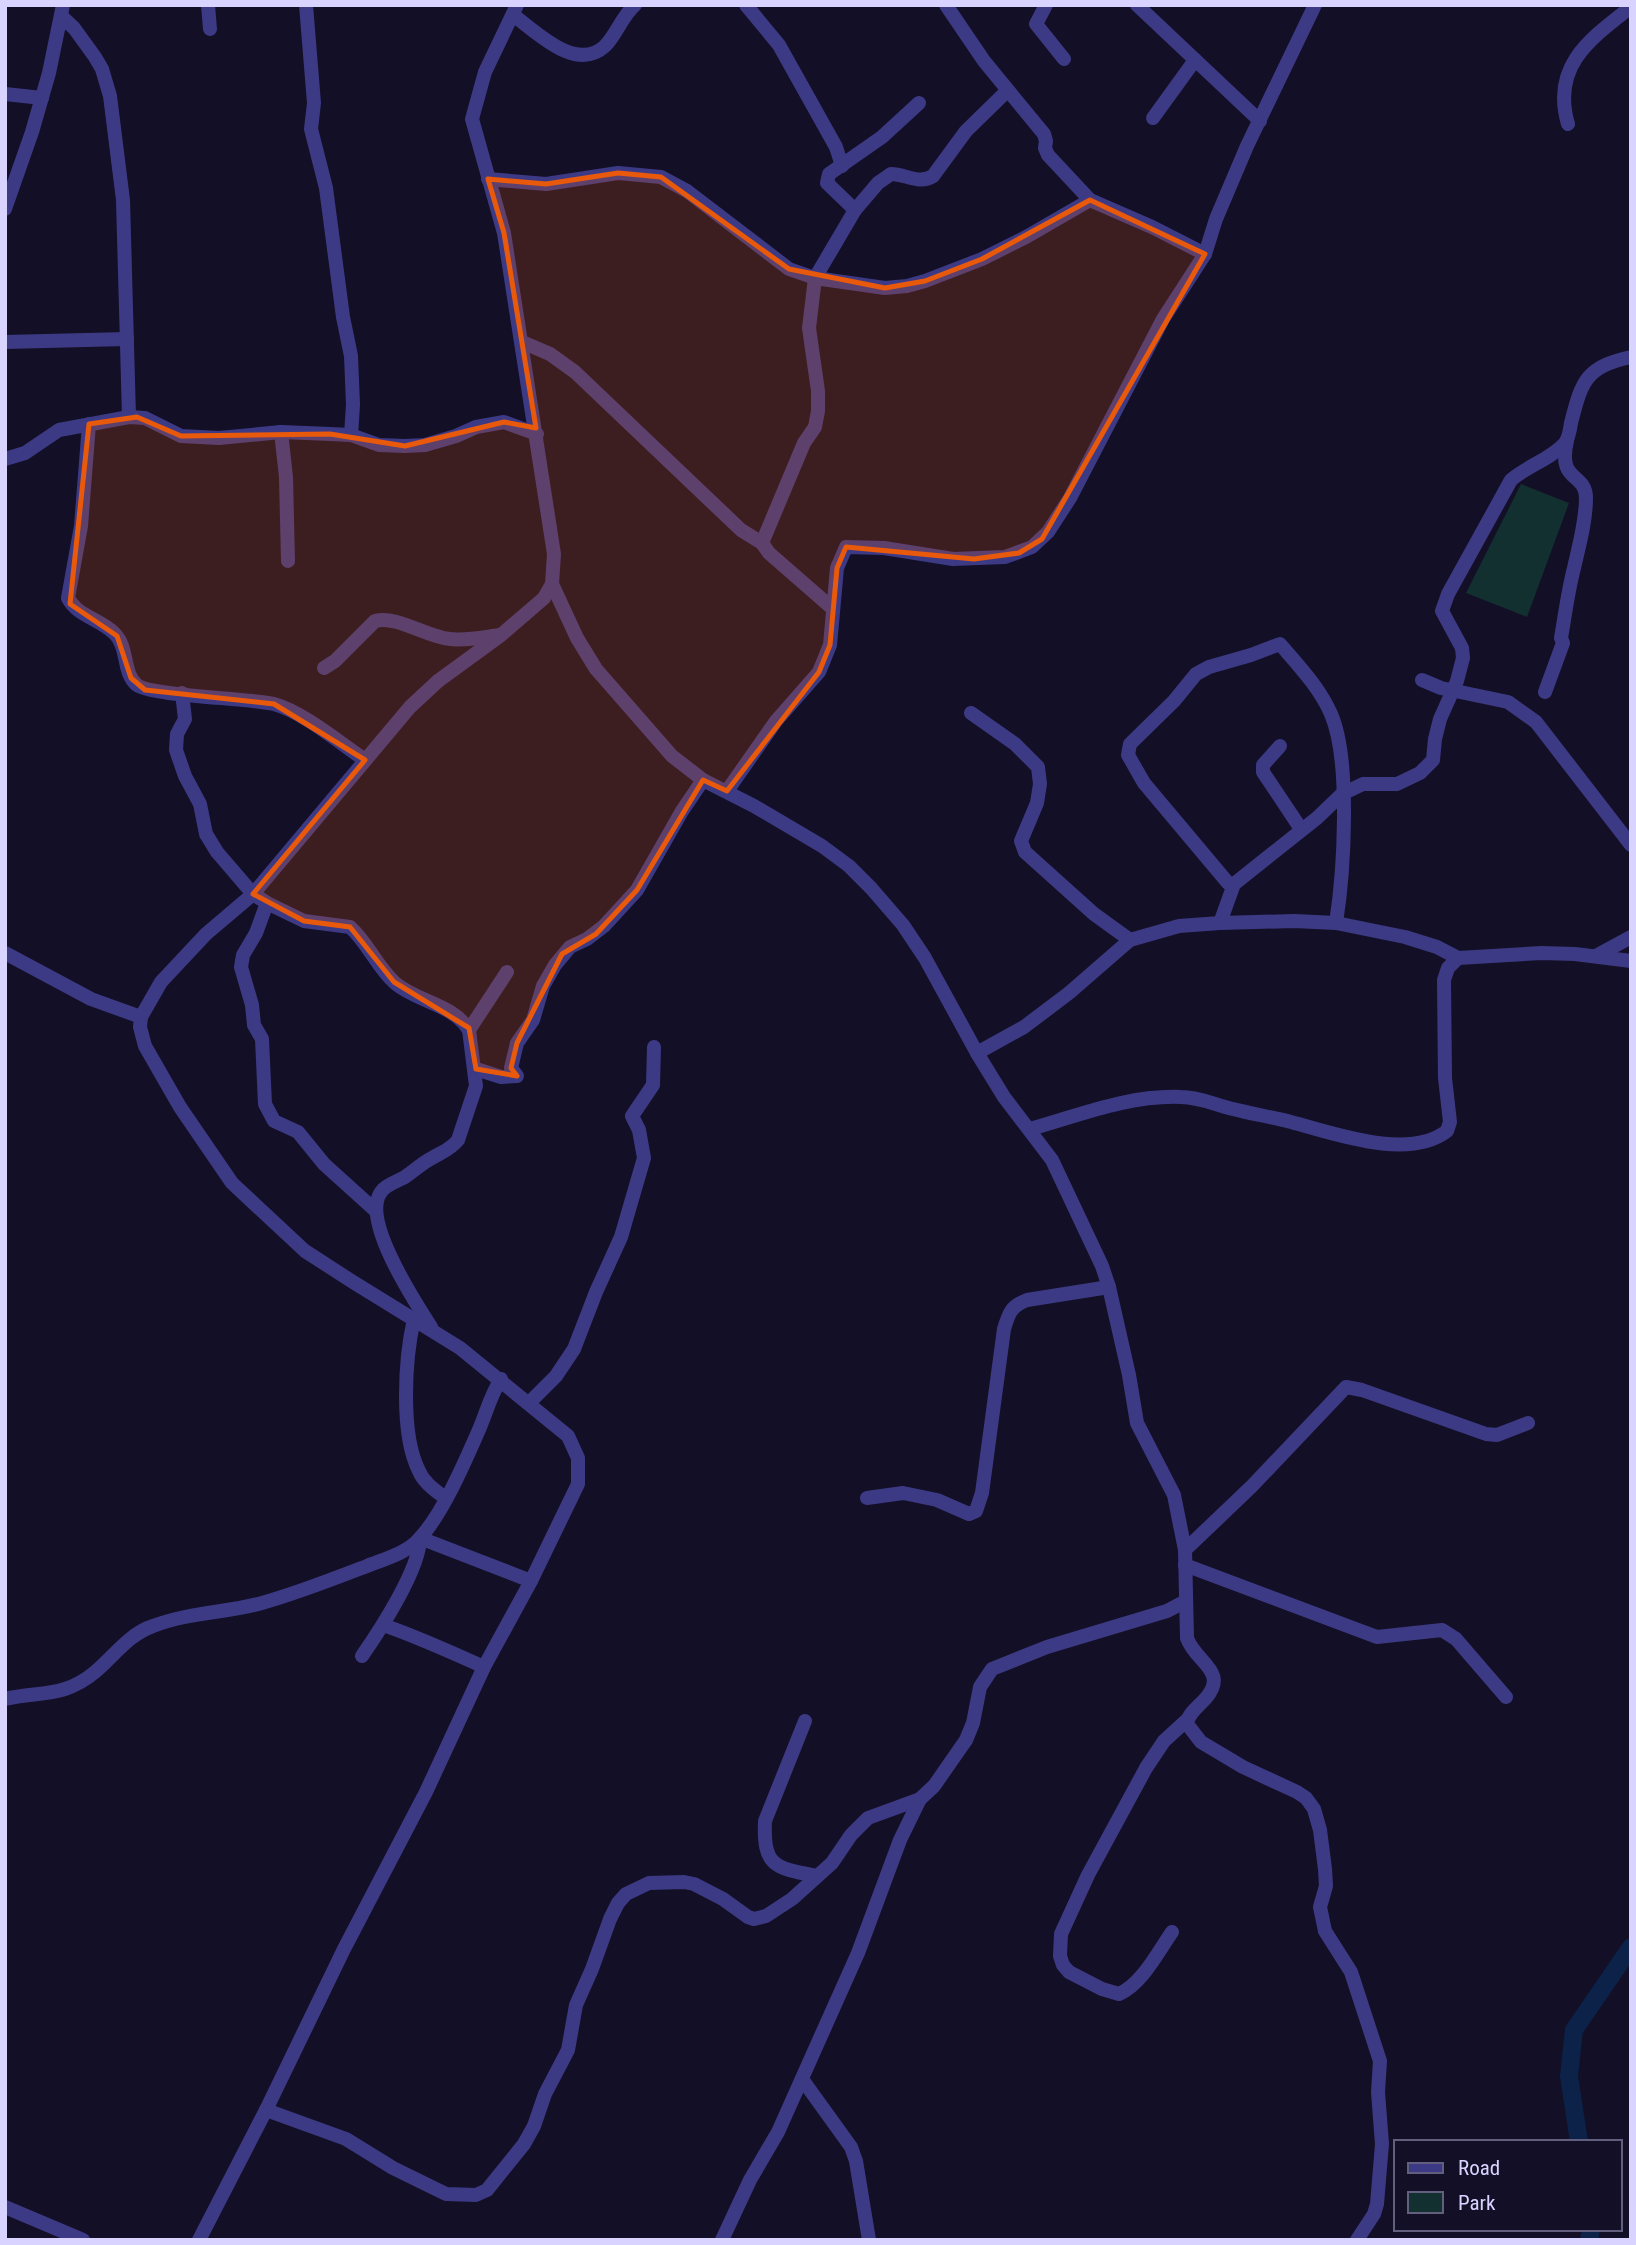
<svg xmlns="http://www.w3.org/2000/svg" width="1636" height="2245" viewBox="0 0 1636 2245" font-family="'Roboto Condensed',sans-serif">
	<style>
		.green { fill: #12302f }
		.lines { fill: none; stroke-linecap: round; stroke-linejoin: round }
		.river { stroke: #0c2248; stroke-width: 18 }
		.minor { stroke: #3d3a85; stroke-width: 14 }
		.marked { fill: #e8590c; fill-opacity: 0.2; stroke: #e8590c; stroke-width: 5; stroke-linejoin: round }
	</style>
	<rect width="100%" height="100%" fill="#130f26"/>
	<path class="green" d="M1521,484L1569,503L1527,617L1466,593Z"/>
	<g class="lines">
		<g class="river">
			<path d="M1579,2142L1569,2076L1574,2030L1631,1947"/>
			<path d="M1589,2240L1591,2229"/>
		</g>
		<g class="minor">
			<path d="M208,5L210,29"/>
			<path d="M306,5L314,103L311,129L326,188L343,317L351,356L353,405L351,435"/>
			<path d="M746,5L779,45L836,147L842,166"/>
			<path d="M946,5L984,61L1044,134L1046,141L1045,148L1048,155L1090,200L1152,227L1205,254"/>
			<path d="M1046,5L1036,24L1064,59"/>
			<path d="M1137,5L1260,121"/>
			<path d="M513,15C537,32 576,73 605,46C617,34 622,16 635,5"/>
			<path d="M61,16L74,28L95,57L102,69L110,96L123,200L129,417"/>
			<path d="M5,94L42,98"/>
			<path d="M1153,118L1195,60"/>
			<path d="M1568,124C1551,66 1590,39 1631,7"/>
			<path d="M488,179L546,184L618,173L661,177L687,191L789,269L815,278L885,288L907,286L925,281L982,259L1026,237L1090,200"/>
			<path d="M5,209L32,132L49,73L63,5"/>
			<path d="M855,210L827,183L829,174L882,137L919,103"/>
			<path d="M5,342L127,339"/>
			<path d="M522,342L550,354L575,372L741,530L762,543L769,553L832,608"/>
			<path d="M89,424L81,526L68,598C77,616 100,619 114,633C129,647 122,673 137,685C150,696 248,698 274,704C303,712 340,743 365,760"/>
			<path d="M281,432L286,477L288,561"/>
			<path d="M5,459L25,453L59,430L129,417L145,418L181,436L219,438L281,432L330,434L351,435L379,445L405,446L425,445L456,436L476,427L504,422L537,434"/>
			<path d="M762,543L804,443L815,427L818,411V391L809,328L815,278L855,210L878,183L891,174C906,174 919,185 933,176L966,131L1007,91"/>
			<path d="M552,584L577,638L596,669L672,756L703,780L754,806L822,846L849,866L871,888L903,925L925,958L977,1053L1004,1097L1052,1160L1102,1266L1109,1287L1129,1375L1137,1423L1174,1495L1185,1550L1187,1638C1195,1662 1229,1671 1206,1698C1199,1706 1188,1713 1187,1724L1201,1742L1243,1767L1297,1792L1306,1798L1314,1809L1320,1830L1325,1869L1326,1886L1320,1907L1325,1931L1351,1972L1380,2061L1378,2092L1382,2144L1377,2204L1374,2214L1357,2240"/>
			<path d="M324,668L335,661L375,621C397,615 426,637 450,639C466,641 484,637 500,635"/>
			<path d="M1422,680L1441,688L1508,702L1536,722L1631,845"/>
			<path d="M1545,692L1563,643L1561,638C1565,615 1568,591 1574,568C1579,546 1586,521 1586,498C1586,472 1557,483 1567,441"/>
			<path d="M182,693L185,719L177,734L176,750L185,776L200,804L206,834L217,852L253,894L267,903L304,921L350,927C368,943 377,967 395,983C417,1002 453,1004 469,1030L476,1086L458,1140C450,1150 442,1152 432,1158C422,1163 414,1171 405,1177C399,1180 392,1183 386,1187C353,1210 416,1303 431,1327"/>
			<path d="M971,713L1015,744L1038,767L1040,784L1037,803L1021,841L1025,852L1094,914L1130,940"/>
			<path d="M1280,746L1263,765V772L1301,829"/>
			<path d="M727,791L776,721L819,672L830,645L837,568L846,547L884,548L953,559L1005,557L1032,547L1048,532L1070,498L1163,319L1205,254L1216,219L1247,146L1315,5"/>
			<path d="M1234,884L1228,883L1144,783L1128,755L1130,744L1174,701L1196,674L1209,667L1251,655L1280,644C1298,665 1320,688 1331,714C1351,760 1344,872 1336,923"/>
			<path d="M267,903L256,933L243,955L241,967L252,1005L254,1025L262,1039L265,1104L274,1121L298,1132L324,1164L376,1211"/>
			<path d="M1220,923L1294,921L1336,923L1405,937L1437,947L1458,958L1541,953L1575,954L1631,961"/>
			<path d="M5,953L91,999L141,1017"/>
			<path d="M1596,956L1631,937"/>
			<path d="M469,1030L507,972"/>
			<path d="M977,1053L1024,1027L1069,993L1130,940L1179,926L1220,923L1234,884L1317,818L1342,794L1363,784H1397L1420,773L1433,760L1435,739L1440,719L1457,681L1463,658L1462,648L1442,611L1448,594L1511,480C1527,466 1551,459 1565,443C1569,438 1570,430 1571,423C1582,380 1586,367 1631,357"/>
			<path d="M476,1069L501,1077L517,1076L511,1068L517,1043L533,1020L543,986L555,965L570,947L587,939L604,926L637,890L682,811L703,780"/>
			<path d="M1030,1129C1080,1115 1128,1095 1181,1097C1200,1097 1215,1105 1233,1109C1252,1114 1272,1117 1291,1122C1333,1133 1408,1161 1447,1131L1450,1122L1445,1078L1444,980L1448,968L1458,958"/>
			<path d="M414,1319C405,1358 400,1434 419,1471C424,1483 435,1490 445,1498"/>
			<path d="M529,1403L556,1376L574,1349L596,1292L621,1237L644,1158L639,1130L632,1116L653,1085L654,1047"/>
			<path d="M867,1498L903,1493L937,1500L969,1514L976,1511L982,1493L1004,1329C1009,1313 1011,1306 1027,1300L1109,1287"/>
			<path d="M1185,1550L1252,1486L1346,1387L1362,1390L1486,1434L1497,1435L1528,1423"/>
			<path d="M1185,1565L1377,1637L1442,1630L1456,1639L1506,1697"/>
			<path d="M383,1625C418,1637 451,1652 484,1667"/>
			<path d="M362,1656C380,1630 420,1569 420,1538L531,1581"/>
			<path d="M5,1699C40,1691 64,1698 95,1672C114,1656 129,1634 153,1626C190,1612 225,1613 262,1603C298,1593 333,1579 367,1566C384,1559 407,1553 419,1539C442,1515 464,1464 478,1432C486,1414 490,1396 501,1379"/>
			<path d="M805,1721L765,1821C763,1867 775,1868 817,1876"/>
			<path d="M1172,1932C1158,1952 1142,1984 1119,1994L1102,1989L1069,1972L1063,1965L1060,1956L1061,1934L1088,1875L1146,1768L1164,1741L1187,1720"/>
			<path d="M802,2079L851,2147L856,2161L869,2240"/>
			<path d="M266,2110L346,2139L393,2168L446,2194L476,2195L487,2190L524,2144L534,2126L545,2094L568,2050L576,2005L592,1969L610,1919L618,1903L626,1894L649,1883L684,1882L694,1884L723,1899L748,1917L754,1919L766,1916L792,1899L832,1863L851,1835L868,1818L920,1799L934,1786L966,1740L973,1723L980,1687L992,1669L1047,1647L1167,1611L1186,1601"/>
			<path d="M5,2207L83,2240"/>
			<path d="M199,2240L266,2110L344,1949L426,1792L484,1667L531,1581L578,1484V1458L568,1436L460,1348L353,1282L305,1251L232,1183L180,1107L145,1046L140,1027L141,1017L161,982L206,934L253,894L410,707L438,681L501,635L544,598L552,584L554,554L504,233L472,119L485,72L517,5"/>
			<path d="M722,2240L750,2180L778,2132L858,1953L900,1840L920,1799"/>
		</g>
	</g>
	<path class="marked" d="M618,173L661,177L789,269L885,288L925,281L982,259L1090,200L1205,254L1042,539L1019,553L974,559L846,547L837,568L830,645L819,672L727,791L703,780L637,890L596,934L562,954L517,1043L511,1068L517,1076L476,1069L469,1028L394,982L350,927L304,921L253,894L365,760L274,704L145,690L131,678L117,636L70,604L89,424L137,417L181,436L330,434L405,446L504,422L536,428L504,233L488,179L546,184Z"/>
	<rect width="1636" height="2245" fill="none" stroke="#d9d4ff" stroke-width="14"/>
	<rect x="1394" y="2140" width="228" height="91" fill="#130f26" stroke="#625e7d" stroke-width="2"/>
	<rect x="1408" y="2163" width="35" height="10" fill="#3d3a85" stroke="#625e7d" stroke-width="2"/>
	<text x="1458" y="2175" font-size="21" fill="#d9d4ff">Road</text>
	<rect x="1408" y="2192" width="35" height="21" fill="#12302f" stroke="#625e7d" stroke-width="2"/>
	<text x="1458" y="2210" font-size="21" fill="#d9d4ff">Park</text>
</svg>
